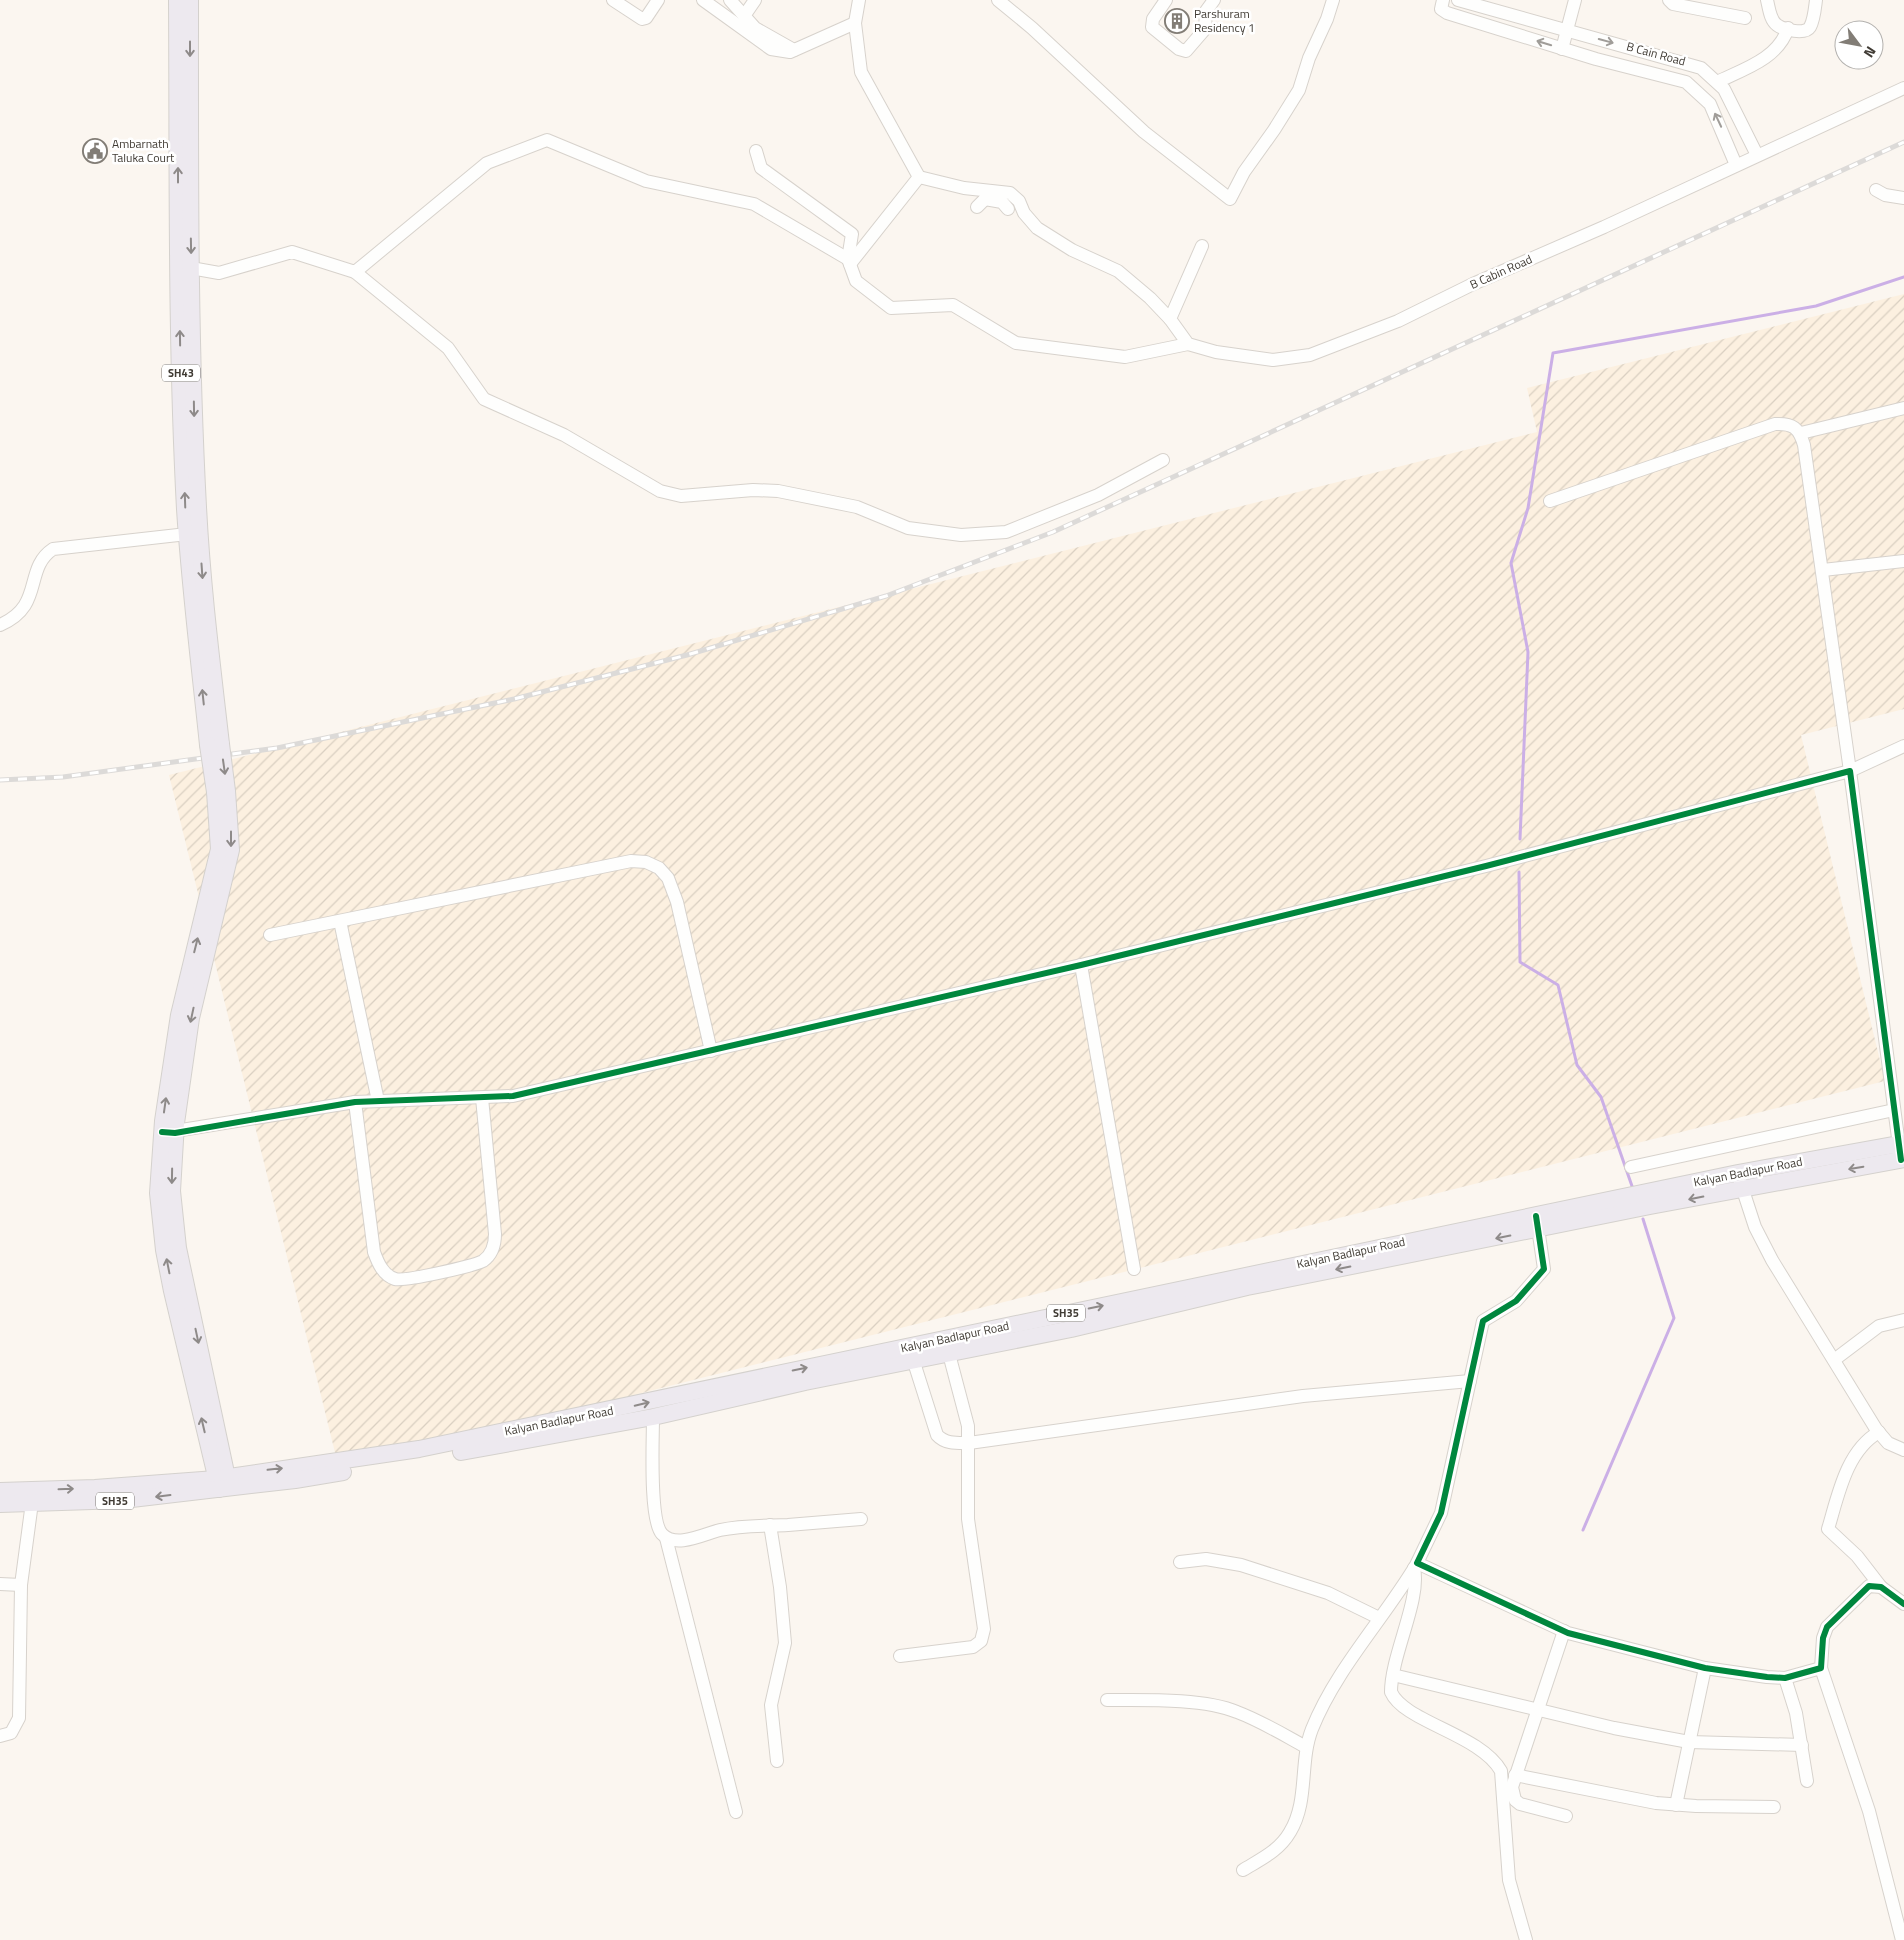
<svg xmlns="http://www.w3.org/2000/svg" width="1904" height="1940" viewBox="0 0 1904 1940" font-family="'Titillium Web',sans-serif">
	<style>
		.industrial { fill: url(#industrial-furrows) }
		.lines { fill: none; stroke-linecap: round; stroke-linejoin: round }
		.stream { stroke: #cbafe6; stroke-width: 3 }
		.minor-casing { stroke: #d7d2cc; stroke-width: 14 }
		.major-casing { stroke: #d4d1cd; stroke-width: 18 }
		.minor { stroke: #fefefd; stroke-width: 12 }
		.major { stroke: #ede9ef; stroke-width: 16 }
		.rail-casing { stroke: #dcdad8; stroke-width: 5 }
		.rail { stroke: #fff; stroke-width: 3; stroke-dasharray: 9; stroke-linecap: butt }
		.major-bridge-casing { stroke: #d4d1cd; stroke-width: 18; stroke-linecap: butt }
		.major-bridge { stroke: #ede9ef; stroke-width: 16 }
		.cycleway-casing { stroke: #fff; stroke-width: 9 }
		.cycleway { stroke: #00873e; stroke-width: 6 }
		.oneway { stroke: #a09d99 }
		.oneway2 { stroke: #8e8a89 }
		.labels { text-anchor: middle; stroke-width: 5; stroke-linejoin: round; paint-order: stroke }
		.shield { fill: #fff; stroke: #7a7672; stroke-width: 1 }
		.shield-label { font-size: 11px; font-weight: bold; fill: #413c35 }
		.poi-label { font-size: 12px; fill: #413c35; stroke: #fff; text-anchor: start }
		.street-label { font-size: 12px; fill: #413c35; stroke: #fff }
	</style>
	<defs>
		<pattern id="industrial-furrows" width="10" height="10" patternUnits="userSpaceOnUse" patternTransform="scale(1.25)"><rect width="10" height="10" fill="#fcf0e0"/><path d="M-1 1l2-2M0 10L10 0M9 11l2-2" fill="none" stroke="#d9cfc1"/></pattern>
	</defs>
	<rect width="100%" height="100%" fill="#fbf6f0"/>
	<path class="industrial" d="M1904,294V709L1801,735L1885,1081L339,1469L169,775L1537,432L1527,388Z"/>
	<g class="lines">
		<g class="stream">
			<path d="M1520,839L1528,652L1511,563L1528,508L1553,353L1816,306L1904,277"/>
			<path d="M1519,872L1520,962L1558,985L1577,1065L1601,1097L1633,1189"/>
			<path d="M1583,1530L1674,1318L1643,1219"/>
		</g>
		<defs>
			<g id="minor">
				<path d="M613,0L642,19L646,18L658,0"/>
				<path d="M703,0L771,49L790,52L855,23"/>
				<path d="M730,0L755,28L794,50"/>
				<path d="M998,0L1032,28L1144,132L1230,199L1244,172L1274,130L1299,90L1309,58L1327,19L1333,0"/>
				<path d="M1166,0L1153,19L1152,27L1179,49L1186,51L1205,29L1206,11L1214,0"/>
				<path d="M1443,0L1441,9L1447,13L1596,59L1686,82L1710,104L1736,165"/>
				<path d="M1458,0L1701,68L1724,89L1757,155"/>
				<path d="M1669,0L1673,4L1745,18"/>
				<path d="M1767,0C1769,8 1770,20 1777,25C1784,30 1805,35 1810,27C1814,20 1815,8 1816,0"/>
				<path d="M744,16L755,0"/>
				<path d="M1562,49L1575,0"/>
				<path d="M1717,82C1744,69 1778,59 1788,28"/>
				<path d="M756,151L761,168L852,234L848,259L856,281L891,308L953,305L1016,343L1125,357L1188,344"/>
				<path d="M919,177L964,188L1010,193L1019,201L1024,213L1037,228L1072,250L1118,271L1150,298L1170,319"/>
				<path d="M1876,190L1885,195L1904,198"/>
				<path d="M985,199L1002,202L1008,209"/>
				<path d="M977,207L991,193"/>
				<path d="M1202,246L1170,319L1188,344L1216,352L1273,360L1310,355L1398,321L1473,284L1604,227L1904,88"/>
				<path d="M850,264L919,177L861,72L855,23L859,0"/>
				<path d="M191,268L219,273L292,252L355,272L487,163L547,140L646,181L754,204L848,259"/>
				<path d="M355,272L448,348L484,399L564,435L660,491L681,496L753,490L778,491L857,507L908,528L961,535L1006,532L1098,495L1163,460"/>
				<path d="M1801,433L1904,408"/>
				<path d="M1550,501L1775,424C1793,423 1799,428 1804,445L1850,771L1904,746"/>
				<path d="M1823,570L1904,561"/>
				<path d="M0,625C45,606 23,569 53,549L187,534"/>
				<path d="M340,921L378,1101"/>
				<path d="M270,935L631,861L646,862L659,868L668,878L677,902L711,1051"/>
				<path d="M1081,965L1134,1269"/>
				<path d="M355,1102L374,1252C378,1263 383,1275 395,1279C404,1282 473,1266 483,1261C493,1254 495,1244 495,1234L482,1098"/>
				<path d="M169,1132L355,1102L513,1096L1081,965L1486,866L1850,771L1900,1153"/>
				<path d="M1631,1167L1894,1110"/>
				<path d="M1740,1181L1755,1227L1772,1260L1876,1429L1888,1443L1904,1450"/>
				<path d="M1537,1221L1544,1269L1516,1301L1483,1321L1441,1513L1417,1563L1568,1633L1705,1668L1767,1677L1785,1678L1821,1668L1823,1638L1827,1627L1869,1586L1881,1587L1904,1604"/>
				<path d="M911,1353L937,1435C945,1444 957,1443 969,1443L1303,1396L1470,1381"/>
				<path d="M1834,1360L1879,1326L1904,1320"/>
				<path d="M653,1417C653,1439 649,1520 662,1534C676,1549 704,1534 720,1530C743,1525 765,1526 788,1525C813,1523 837,1521 861,1519"/>
				<path d="M1879,1432C1846,1451 1838,1496 1828,1529L1857,1556L1881,1587"/>
				<path d="M770,1525L780,1587L785,1643L771,1705L777,1761"/>
				<path d="M666,1538L736,1812"/>
				<path d="M1180,1562L1206,1559L1241,1565L1328,1593L1379,1618"/>
				<path d="M1414,1568C1421,1600 1391,1655 1391,1692C1404,1722 1480,1734 1501,1771L1509,1880L1526,1940"/>
				<path d="M0,1584L21,1585"/>
				<path d="M1564,1631L1512,1787L1515,1800L1520,1804L1566,1816"/>
				<path d="M900,1656L973,1647L981,1641L984,1629L968,1519V1426L949,1354"/>
				<path d="M1821,1668L1869,1811L1902,1940"/>
				<path d="M1393,1675L1614,1728L1689,1742L1802,1745"/>
				<path d="M1785,1678L1796,1713L1807,1781"/>
				<path d="M1107,1700C1144,1700 1204,1698 1237,1712C1261,1721 1284,1735 1306,1747"/>
				<path d="M0,1736L11,1733L19,1718L21,1585L33,1495"/>
				<path d="M1515,1775L1656,1803L1696,1806L1774,1807"/>
				<path d="M1676,1805L1705,1668"/>
				<path d="M1243,1870C1261,1859 1279,1851 1290,1832C1309,1801 1299,1762 1312,1729C1336,1669 1383,1620 1416,1565"/>
			</g>
			<g id="major">
				<path d="M177,0C178,169 176,340 185,509C190,588 200,667 208,745"/>
				<path d="M190,0C190,169 189,338 198,507C202,586 212,665 221,744"/>
				<path d="M227,791L231,850L191,1018L176,1123L172,1191L178,1248L229,1487"/>
				<path d="M215,792L219,849L179,1015L163,1121L158,1193L164,1250L172,1291L219,1489"/>
				<path d="M461,1452L653,1417L805,1382L1071,1329L1247,1287L1650,1206L1904,1159"/>
				<path d="M0,1491L95,1488L216,1479L419,1449L1738,1173L1904,1143"/>
				<path d="M0,1504L123,1500L295,1480L343,1472"/>
			</g>
		</defs>
		<use href="#minor" class="minor-casing"/>
		<use href="#major" class="major-casing"/>
		<use href="#minor" class="minor"/>
		<use href="#major" class="major"/>
		<defs>
			<path id="rail" d="M0,780L63,777L277,748L514,699L687,655L886,596L1053,532L1904,142"/>
		</defs>
		<use href="#rail" class="rail-casing"/>
		<use href="#rail" class="rail"/>
		<defs>
			<g id="major-bridge">
				<path d="M221,744L227,791"/>
				<path d="M208,745L215,792"/>
			</g>
		</defs>
		<use href="#major-bridge" class="major-bridge-casing"/>
		<use href="#major-bridge" class="major-bridge"/>
		<defs>
			<g id="cycleway">
				<path d="M162,1132L175,1133L355,1102L513,1096L1081,965L1486,866L1850,771L1901,1160"/>
				<path d="M1536,1216L1544,1269L1516,1301L1483,1321L1441,1513L1417,1563L1568,1633L1705,1668L1767,1677L1785,1678L1821,1668L1823,1638L1827,1627L1869,1586L1881,1587L1904,1604"/>
			</g>
		</defs>
		<use href="#cycleway" class="cycleway-casing"/>
		<use href="#cycleway" class="cycleway"/>
	</g>
	<defs><path id="oneway-shaft" d="M-6 0H5M1.5-3L5.5 0L1.5 3" fill="none" stroke-width="1.6" stroke-linecap="round" stroke-linejoin="round" transform="scale(1.25)"/></defs>
	<g class="oneway">
		<use href="#oneway-shaft" transform="translate(1606 41) rotate(15)"/>
		<use href="#oneway-shaft" transform="translate(1544 43) rotate(-163)"/>
		<use href="#oneway-shaft" transform="translate(1718 120) rotate(-115)"/>
	</g>
	<g class="oneway2">
		<use href="#oneway-shaft" transform="translate(190 49) rotate(90)"/>
		<use href="#oneway-shaft" transform="translate(178 175) rotate(-90)"/>
		<use href="#oneway-shaft" transform="translate(191 246) rotate(89)"/>
		<use href="#oneway-shaft" transform="translate(180 338) rotate(-91)"/>
		<use href="#oneway-shaft" transform="translate(194 409) rotate(89)"/>
		<use href="#oneway-shaft" transform="translate(185 500) rotate(-92)"/>
		<use href="#oneway-shaft" transform="translate(202 571) rotate(86)"/>
		<use href="#oneway-shaft" transform="translate(203 697) rotate(-96)"/>
		<use href="#oneway-shaft" transform="translate(224 767) rotate(82)"/>
		<use href="#oneway-shaft" transform="translate(231 839) rotate(90)"/>
		<use href="#oneway-shaft" transform="translate(196 945) rotate(-76)"/>
		<use href="#oneway-shaft" transform="translate(192 1015) rotate(102)"/>
		<use href="#oneway-shaft" transform="translate(165 1105) rotate(-82)"/>
		<use href="#oneway-shaft" transform="translate(1856 1168) rotate(170)"/>
		<use href="#oneway-shaft" transform="translate(172 1176) rotate(91)"/>
		<use href="#oneway-shaft" transform="translate(1696 1198) rotate(169)"/>
		<use href="#oneway-shaft" transform="translate(1503 1237) rotate(169)"/>
		<use href="#oneway-shaft" transform="translate(168 1266) rotate(-101)"/>
		<use href="#oneway-shaft" transform="translate(1343 1268) rotate(169)"/>
		<use href="#oneway-shaft" transform="translate(1096 1307) rotate(-12)"/>
		<use href="#oneway-shaft" transform="translate(197 1336) rotate(78)"/>
		<use href="#oneway-shaft" transform="translate(800 1369) rotate(-12)"/>
		<use href="#oneway-shaft" transform="translate(642 1404) rotate(-13)"/>
		<use href="#oneway-shaft" transform="translate(203 1425) rotate(-103)"/>
		<use href="#oneway-shaft" transform="translate(275 1469) rotate(-6)"/>
		<use href="#oneway-shaft" transform="translate(66 1489) rotate(-2)"/>
		<use href="#oneway-shaft" transform="translate(163 1496) rotate(173)"/>
	</g>
	<defs>
		<symbol id="building-ring" viewBox="-11 -11 22 22"><circle r="9.5" fill="#fff" stroke="#827d76" stroke-width="1.5"/><path d="M-4-6H4V6H1V3H-1V6H-4ZM-2.5-4.3h1.7v1.8h-1.7ZM.8-4.3h1.7v1.8H.8ZM-2.5-1h1.7V.8h-1.7ZM.8-1h1.7V.8H.8Z" fill="#827d76"/></symbol>
		<symbol id="civic-ring" viewBox="-11 -11 22 22"><circle r="9.5" fill="#fff" stroke="#827d76" stroke-width="1.5"/><path d="M-.6-6.5H3V-4.5H.6V-3L4-1V1h2V6H-6V1h2V-1L-.6-3ZM-1.2 2.5V6h2.4V2.5Z" fill="#827d76"/></symbol>
	</defs>
	<g fill-rule="evenodd">
		<use href="#building-ring" x="1163" y="7" width="28" height="28"/>
		<use href="#civic-ring" x="81" y="137" width="28" height="28"/>
	</g>
	<g class="labels">
		<g class="shield">
			<rect x="162" y="364.5" width="38" height="17" rx="4"/>
			<rect x="1047" y="1304.5" width="38" height="17" rx="4"/>
			<rect x="96" y="1492.5" width="38" height="17" rx="4"/>
		</g>
		<g class="shield-label">
			<text x="181" y="377">SH43</text>
			<text x="1066" y="1317">SH35</text>
			<text x="115" y="1505">SH35</text>
		</g>
		<g class="poi-label">
			<text x="1194" y="18">Parshuram<tspan x="1194" dy="14">Residency 1</tspan></text>
			<text x="112" y="148">Ambarnath<tspan x="112" dy="14">Taluka Court</tspan></text>
		</g>
		<g class="street-label">
			<text transform="translate(1656 54) rotate(15)" y="4">B Cain Road</text>
			<text transform="translate(1501 272) rotate(-24)" y="4">B Cabin Road</text>
			<text transform="translate(1748 1172) rotate(-11)" y="4">Kalyan Badlapur Road</text>
			<text transform="translate(1351 1253) rotate(-12)" y="4">Kalyan Badlapur Road</text>
			<text transform="translate(955 1337) rotate(-12)" y="4">Kalyan Badlapur Road</text>
			<text transform="translate(559 1421) rotate(-11)" y="4">Kalyan Badlapur Road</text>
		</g>
	</g>
	<g transform="translate(1859 45) rotate(122)"><circle r="24" fill="#ffffff" stroke="#b3b1ae"/>
	<path d="M0-4L9 19L0 12L-9 19Z" fill="#827d76"/>
	<text y="-8" font-size="14" font-weight="bold" text-anchor="middle" fill="#413c35">N</text>
	</g>
</svg>
